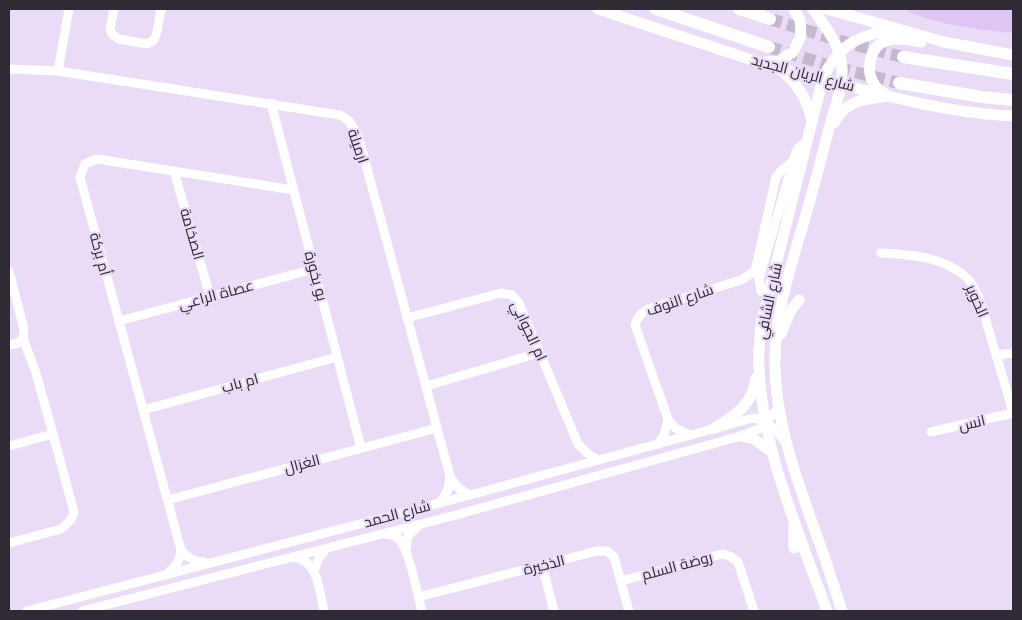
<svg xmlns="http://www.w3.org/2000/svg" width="1022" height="620" viewBox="0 0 1022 620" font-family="'Times New Roman',Cairo,serif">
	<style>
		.green { fill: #dfc5f4 }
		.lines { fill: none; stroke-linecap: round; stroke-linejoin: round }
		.highway-tunnel { stroke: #c5b8cf; stroke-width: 12; stroke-dasharray: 12 6; stroke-linecap: butt }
		.minor { stroke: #fff; stroke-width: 9 }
		.major { stroke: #fff; stroke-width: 11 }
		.highway { stroke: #fff; stroke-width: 12 }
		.labels { text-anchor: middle; stroke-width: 4.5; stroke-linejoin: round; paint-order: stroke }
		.street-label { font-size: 15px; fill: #302a34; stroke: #eadcf6 }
	</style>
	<rect width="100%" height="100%" fill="#eadcf6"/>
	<path class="green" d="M903,9H1013V33C980,30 933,24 903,9Z"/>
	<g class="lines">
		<g class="highway-tunnel">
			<path d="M770,19L844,42L903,57"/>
			<path d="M769,47L834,67L899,83"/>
		</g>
		<g class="minor">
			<path d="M114,9L110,30L113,35L119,39L147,44L154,40L157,32L161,9"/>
			<path d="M9,69L58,71L340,115L349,121L358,135L450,476L458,488L470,495"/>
			<path d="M58,71L69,9"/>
			<path d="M271,103L361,448"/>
			<path d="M174,171L210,296"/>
			<path d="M881,253C912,255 946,256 969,280C973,285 976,292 979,297L1013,412"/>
			<path d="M9,271L24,329L23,338L18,343L9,345"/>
			<path d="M755,271L776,177L782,170L793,161"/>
			<path d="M761,291L759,279L796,152L800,146L806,143"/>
			<path d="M407,318L501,293L512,295L519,303L578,444L587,453L598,460"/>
			<path d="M119,321L314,269"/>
			<path d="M23,338L36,373L53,434"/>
			<path d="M996,355L1013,353"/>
			<path d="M426,386L539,353"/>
			<path d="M143,410L337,357"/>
			<path d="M931,432L1013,413"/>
			<path d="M690,435L675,428L668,419L635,325C637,317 641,313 648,309L741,280L755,271L765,259"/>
			<path d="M658,444L664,435L668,419"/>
			<path d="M9,446L53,434L74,512L71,520L61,529L9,543"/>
			<path d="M168,500L437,428"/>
			<path d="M440,503L448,490L450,476"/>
			<path d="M385,534C390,535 396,535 399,539C410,551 417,594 422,611"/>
			<path d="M181,550C188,558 193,561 204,562"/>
			<path d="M406,550L408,536L419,525"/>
			<path d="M294,557C319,562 319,590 324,611"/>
			<path d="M542,565L554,611"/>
			<path d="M314,571L319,558L327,548"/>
			<path d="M169,572C177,565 180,560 181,550L80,177L85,164L97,159L294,190"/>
			<path d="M621,581L722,554C729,555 733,557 738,562L754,611"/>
			<path d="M418,597L597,551H607L614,557L629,611"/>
			<path d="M27,611L470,495L753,418C767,420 777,430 784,441"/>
			<path d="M82,611L456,515L741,436L759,429L779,407"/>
		</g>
		<g class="major">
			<path d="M598,9L779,69C816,76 851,88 888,96C928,106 971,114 1013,116"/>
			<path d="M813,9C825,27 842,46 842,69C843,89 832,116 827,136C818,172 808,209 797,245C785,286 774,324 775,367C776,426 799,485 818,539C827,563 834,587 842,611"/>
			<path d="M827,9L944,42L1013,55"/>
			<path d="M766,62L779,61L793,52L801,36L800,20L794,9"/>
			<path d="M781,70C797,83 807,98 811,118"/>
			<path d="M885,94C882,91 876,88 874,84C865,70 870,46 886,41C897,37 909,40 921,42"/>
			<path d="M834,123C846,102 860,99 883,97"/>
			<path d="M781,334L790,312L799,300"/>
			<path d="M715,428C736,415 753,404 756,378"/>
			<path d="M741,436L754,439L772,452"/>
			<path d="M794,548V524"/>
			<path d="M827,611C799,532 762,451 759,366C758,352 760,338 761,324L823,78C840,42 857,38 894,28"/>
		</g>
		<g class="highway">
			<path d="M656,9L769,47"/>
			<path d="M739,9L770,19"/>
			<path d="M903,57L1013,74"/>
			<path d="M899,83L982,97L1013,100"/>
		</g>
	</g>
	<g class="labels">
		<g class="street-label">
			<text transform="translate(803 73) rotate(15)" y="5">شارع الريان الجديد</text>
			<text transform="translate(358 146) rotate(71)" y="5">ارميلة</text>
			<text transform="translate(192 234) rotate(74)" y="5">الصخامة</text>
			<text transform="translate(100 254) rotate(75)" y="5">أم بركة</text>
			<text transform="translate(316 276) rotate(75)" y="5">بو بخورة</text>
			<text transform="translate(216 295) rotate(-15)" y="5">عصاة الراعي</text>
			<text transform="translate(680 300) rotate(-19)" y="5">شارع النوف</text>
			<text transform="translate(769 301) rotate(-78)" y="5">شارع الشافي</text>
			<text transform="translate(977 301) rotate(66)" y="5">الخوير</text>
			<text transform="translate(529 331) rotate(65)" y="5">ام الجوابي</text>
			<text transform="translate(240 383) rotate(-15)" y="5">ام باب</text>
			<text transform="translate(972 423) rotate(-13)" y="5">انس</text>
			<text transform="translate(302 464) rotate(-15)" y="5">الغزال</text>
			<text transform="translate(397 514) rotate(-15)" y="5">شارع الحمد</text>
			<text transform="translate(544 565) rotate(-14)" y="5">الذخيرة</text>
			<text transform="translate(677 566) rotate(-15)" y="5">روضة السلم</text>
		</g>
	</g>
	<rect width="1022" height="620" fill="none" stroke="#302a34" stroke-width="20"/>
</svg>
